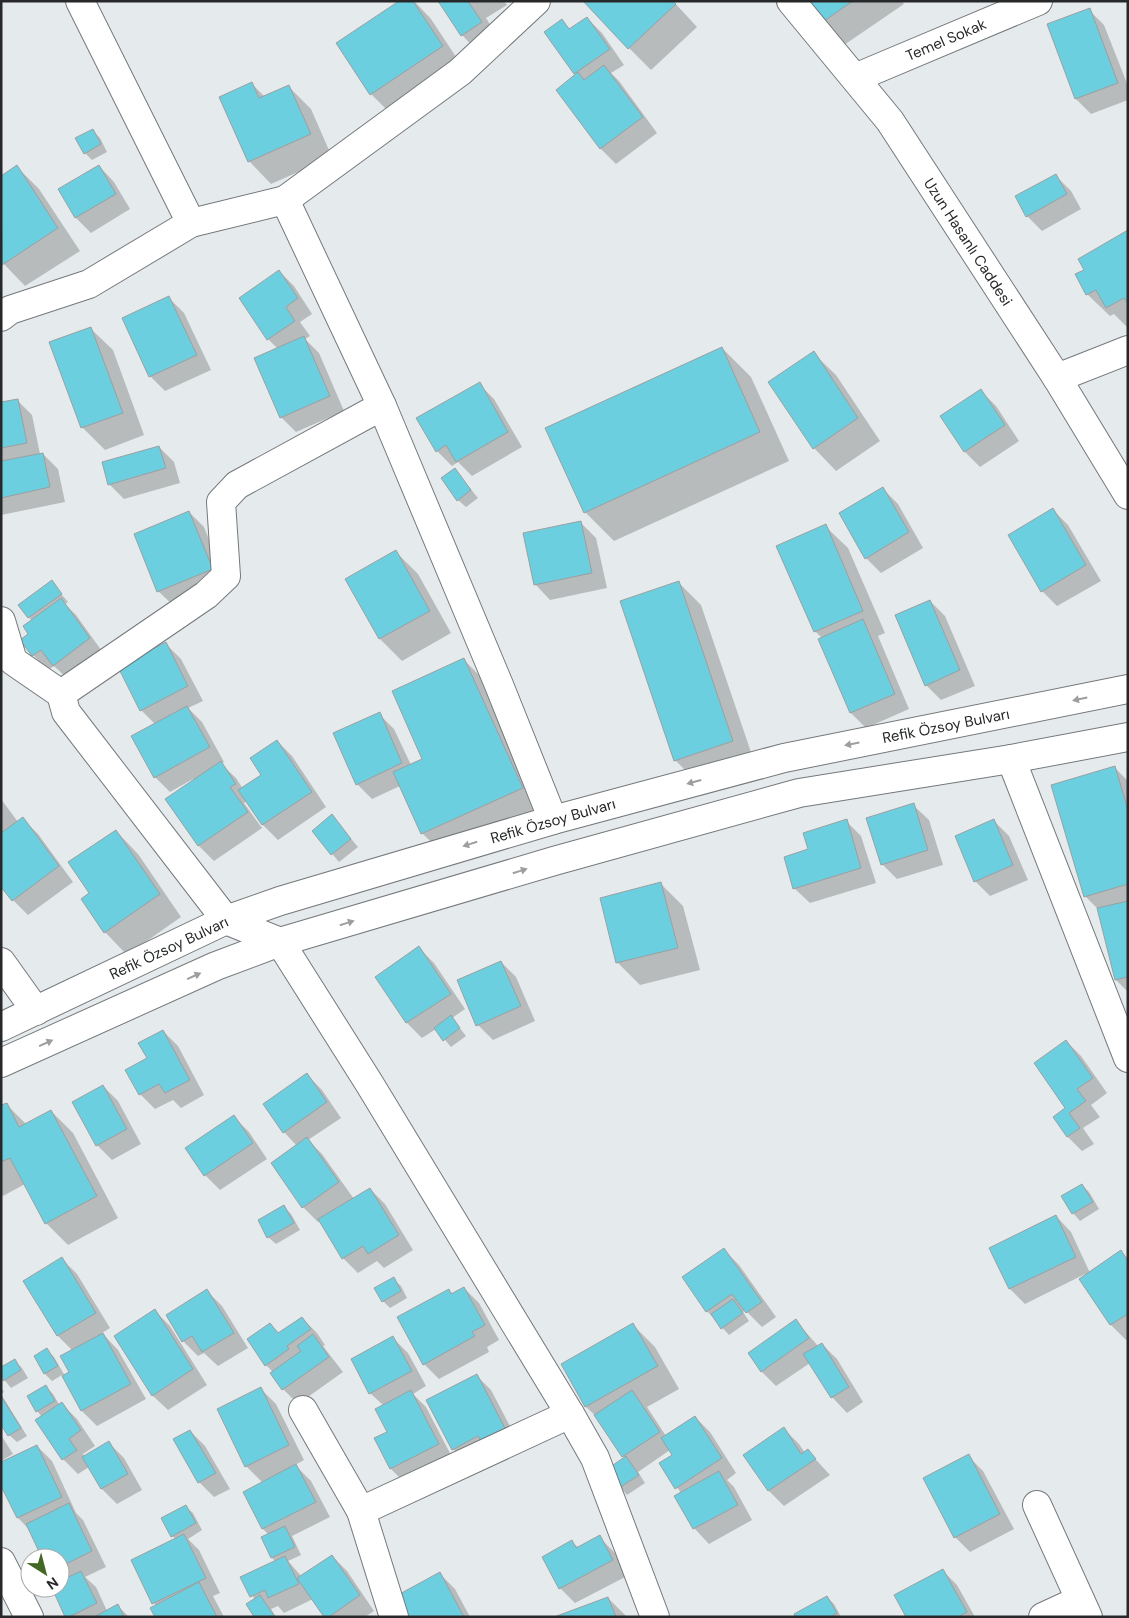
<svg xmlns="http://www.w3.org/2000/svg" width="1129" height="1618" viewBox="0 0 1129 1618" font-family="'DM Sans',sans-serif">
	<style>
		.shadow { fill: #0003 }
		.building { fill: #6ccfe0; stroke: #9aa0a1 }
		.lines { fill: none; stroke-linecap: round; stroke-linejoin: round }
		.minor-casing { stroke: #75797c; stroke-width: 30 }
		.minor { stroke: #fff; stroke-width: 28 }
		.oneway { fill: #9d9e9f }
		.labels { text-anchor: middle; stroke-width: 4; stroke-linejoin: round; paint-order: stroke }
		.street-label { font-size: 15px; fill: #262829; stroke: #fff }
	</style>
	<rect width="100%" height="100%" fill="#e5eaec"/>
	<g class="shadow">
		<path d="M401,1H414L431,19L464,69L393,116L371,94Z"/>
		<path d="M439,1H504L507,5L486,18L503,45L484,58L462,35Z"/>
		<path d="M673,1L697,27L651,70L629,48Z"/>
		<path d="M807,1H902L904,4L844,45Z"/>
		<path d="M1089,10L1104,25L1128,86V100L1091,114L1076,99L1048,25Z"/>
		<path d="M587,18L602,33L624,65L611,73L619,81L657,133L616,164L601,149L577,75L575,73L562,21L571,30Z"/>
		<path d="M252,84L265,97L289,87L311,109L332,157L271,184L249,161Z"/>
		<path d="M92,130L100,138L107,152L92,160L85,153Z"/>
		<path d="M99,166L114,182L130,209L91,233L76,218L60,190Z"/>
		<path d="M17,167L39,189L80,251L25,286L1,261V177Z"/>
		<path d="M1056,176L1071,191L1081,209L1042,231L1027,216Z"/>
		<path d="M1128,232V328L1114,314L1110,316L1087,294L1086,270Z"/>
		<path d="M279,271L294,286L312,314L300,322L310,336L305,339L319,353L344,411L296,432L281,417L278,349L268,339Z"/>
		<path d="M169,298L184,313L211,370L165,391L150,376Z"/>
		<path d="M90,328L113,350L144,435L105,450L82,427Z"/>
		<path d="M722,348L751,377L789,461L614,541L585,512Z"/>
		<path d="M813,353L836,375L880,441L836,471L814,448Z"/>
		<path d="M479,384L494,399L522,447L472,476L458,462L452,466L437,451Z"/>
		<path d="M981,391L996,406L1019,441L980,467L965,452L942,417Z"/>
		<path d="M17,400L32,415L40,454H43L58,469L65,502L1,515V404Z"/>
		<path d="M159,447L174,462L180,483L124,499L109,484Z"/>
		<path d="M455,470L478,498L466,507L458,500Z"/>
		<path d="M883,489L898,504L923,548L881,573L866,558Z"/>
		<path d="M1053,510L1068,525L1101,581L1057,606L1042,591Z"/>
		<path d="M189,512L204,527L227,584L174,606L158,591Z"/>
		<path d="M581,523L596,538L607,588L550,600L535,584Z"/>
		<path d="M825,526L848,548L885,633L878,636L909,709L866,728L851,713L822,638L815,631Z"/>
		<path d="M396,552L418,574L451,633L402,661L380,639L347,579Z"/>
		<path d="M51,582L68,602L65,604L76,615L104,654L69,680L54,666L48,670L33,655L32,621L19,605Z"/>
		<path d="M679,583L701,605L755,764L698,783L676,761L622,602Z"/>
		<path d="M930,601L945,616L975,686L941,700L926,685Z"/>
		<path d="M166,644L181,659L203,701L188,708L202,722L224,762L221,764L236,778L243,789L263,775L277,741L292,756L326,807L278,840L263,825L247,801L244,803L262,828L214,861L199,846L167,799L194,781L193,779L170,792L155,777V724L141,710Z"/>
		<path d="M464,660L493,689L551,817L451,862L422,833L400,786L372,799L357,784L379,714L394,729L411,765L424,759Z"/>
		<path d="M1115,768L1128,781V992L1116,980L1099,910L1085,896Z"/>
		<path d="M1,799L18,822L23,819L38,834L73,882L28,915L13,900L1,884Z"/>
		<path d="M913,805L929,820L943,865L897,879L882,864Z"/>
		<path d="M332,816L358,847L339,862L313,831Z"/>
		<path d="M846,821L861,836L876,883L810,903L794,888L809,850Z"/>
		<path d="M994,821L1009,836L1028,880L990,896L975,881Z"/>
		<path d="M116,831L138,854L181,917L127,955L105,932L91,893Z"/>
		<path d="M661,884L683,906L700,970L640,985L618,963L601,899Z"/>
		<path d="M419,948L434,963L465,1009L452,1018L466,1036L451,1047L436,1029L422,1038L407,1023L376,977Z"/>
		<path d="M501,962L516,977L535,1021L493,1040L478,1025Z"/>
		<path d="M163,1031L178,1046L204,1095L181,1108L173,1100L155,1109L140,1094L149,1059Z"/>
		<path d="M1066,1041L1081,1056L1107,1093L1091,1105L1100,1117L1083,1128L1094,1144L1082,1151L1067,1136Z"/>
		<path d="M307,1075L322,1090L341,1118L308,1140L322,1154L354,1199L370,1189L385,1204L413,1250L384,1268L377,1261L358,1273L343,1258L320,1221L318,1222L303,1207L272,1163L297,1146L284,1132Z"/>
		<path d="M103,1086L118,1101L141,1144L112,1160L97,1145Z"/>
		<path d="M6,1104L26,1124L51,1111L73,1133L118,1218L68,1245L46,1223L25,1184L3,1196L1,1194V1107Z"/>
		<path d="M234,1117L249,1132L267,1159L220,1190L205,1175L187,1148Z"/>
		<path d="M1082,1185L1089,1192L1099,1209L1080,1221L1073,1213L1063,1196Z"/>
		<path d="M284,1207L291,1214L300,1230L276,1244L268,1237Z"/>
		<path d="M1056,1216L1071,1232L1090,1273L1120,1252L1128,1259V1339L1126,1340L1111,1325L1081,1279L1086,1276L1085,1274L1025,1304L1010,1289L991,1248Z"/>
		<path d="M724,1250L739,1265L776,1317L762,1327L745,1310L743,1312L749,1321L729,1335L707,1311L684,1278Z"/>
		<path d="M62,1259L77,1274L110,1328L102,1333L118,1350L146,1399L97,1426L82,1411L62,1375L52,1381L45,1374L35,1356L47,1350L54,1357L65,1376L71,1373L73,1351L58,1336L25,1282Z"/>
		<path d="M393,1279L401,1286L407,1298L390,1308L383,1301Z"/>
		<path d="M464,1288L479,1303L499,1340L487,1347L489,1352L439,1379L424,1364L449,1290L453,1294Z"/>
		<path d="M207,1291L222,1306L248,1348L218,1366L204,1353L198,1356L183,1341L167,1315Z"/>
		<path d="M155,1311L170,1326L207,1385L168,1410L152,1395Z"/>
		<path d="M302,1318L317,1333L325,1345L323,1346L343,1372L298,1404L283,1389L273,1372L266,1365L270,1324L280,1334Z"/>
		<path d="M796,1321L818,1346L822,1344L837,1359L863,1402L847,1413L832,1397L810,1363L776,1386L761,1371Z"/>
		<path d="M633,1325L655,1347L679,1389L647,1407L666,1436L695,1417L710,1432L736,1473L727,1480L734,1487L752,1520L709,1544L694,1528L681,1493L661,1464L673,1455L670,1450L638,1472L645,1483L627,1495L620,1487L625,1459L597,1417L586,1407L563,1365Z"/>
		<path d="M393,1338L408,1353L426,1386L413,1394L426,1407L453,1459L406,1484L391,1469L376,1439L389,1432L384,1406L370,1393Z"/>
		<path d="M15,1361L22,1368L28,1378L11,1388L1,1376V1369Z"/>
		<path d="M476,1375L491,1390L522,1449L468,1464L453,1449Z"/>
		<path d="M1,1387L4,1392L1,1394L27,1436L17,1442L9,1435L1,1422Z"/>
		<path d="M46,1387L53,1394L60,1406L62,1404L77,1419L95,1446L83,1454L85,1457L109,1443L124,1458L142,1490L117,1504L102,1489L89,1467L78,1474L63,1459L37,1421L42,1417L37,1411Z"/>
		<path d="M261,1389L276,1404L304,1460L295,1465L311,1481L330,1517L292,1536L301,1555L288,1561L302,1577L332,1556L347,1571L374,1611L365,1617H325L313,1599L284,1613L278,1606L271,1609L276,1617H256L255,1600L242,1577L276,1562L272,1558L262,1538L269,1535L263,1529L245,1492L263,1483L246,1466Z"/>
		<path d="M784,1429L799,1444L805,1453L808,1451L830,1475L784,1506L769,1491L745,1455Z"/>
		<path d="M190,1431L205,1446L230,1489L214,1497L199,1482L175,1440Z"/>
		<path d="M1,1435L13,1454L1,1461Z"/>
		<path d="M37,1446L52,1461L76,1513L83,1520L106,1567L85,1577L96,1587L107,1611L118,1606L129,1617H66L53,1588H60V1558H44L30,1530L18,1518L1,1484Z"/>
		<path d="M968,1456L983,1471L1014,1529L970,1552L955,1537Z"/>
		<path d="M185,1506L193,1513L202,1530L188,1539L199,1550L220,1593L213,1596L224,1617H156V1606L132,1561L176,1539L172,1536Z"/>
		<path d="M599,1537L614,1552L627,1576L575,1603L560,1588L572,1542L579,1548Z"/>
		<path d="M942,1570L957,1585L975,1617H907Z"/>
		<path d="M440,1574L455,1589L470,1617H409Z"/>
		<path d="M827,1597L834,1604L841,1617H797Z"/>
		<path d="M608,1598L627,1617H558Z"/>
	</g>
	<g class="building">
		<path d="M399,1H413L443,46L370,95L336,43Z"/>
		<path d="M438,1H468L482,22L461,36Z"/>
		<path d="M583,1H673L676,4L628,49Z"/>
		<path d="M806,1H853L821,23Z"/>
		<path d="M1090,8L1118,83L1075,99L1047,24Z"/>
		<path d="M587,17L610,49L574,74L544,32L562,19L569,29Z"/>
		<path d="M604,65L643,117L600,149L556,90L578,72L584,80Z"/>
		<path d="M252,82L259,98L289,85L311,134L248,162L219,97Z"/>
		<path d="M93,129L101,144L84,154L75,138Z"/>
		<path d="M17,165L58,228L2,265L1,176Z"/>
		<path d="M99,165L116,194L75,218L58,189Z"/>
		<path d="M1056,174L1067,194L1026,217L1015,196Z"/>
		<path d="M1128,230V304L1124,298L1106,308L1096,290L1086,295L1075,274L1084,270L1078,259Z"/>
		<path d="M279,270L298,298L286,307L295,321L267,340L239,298Z"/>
		<path d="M169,296L197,355L149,377L122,318Z"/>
		<path d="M91,327L123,413L81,428L49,342Z"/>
		<path d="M304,336L330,396L280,418L254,358Z"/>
		<path d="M722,347L760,432L584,513L545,428Z"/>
		<path d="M814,351L858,418L813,449L768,382Z"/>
		<path d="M480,382L508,432L456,462L446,445L436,452L416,418Z"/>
		<path d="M981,389L1005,425L964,452L940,416Z"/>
		<path d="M18,399L27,443L1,448V402Z"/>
		<path d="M159,446L166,468L108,485L102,462Z"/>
		<path d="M43,453L50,487L1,498V461Z"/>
		<path d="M455,468L471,490L457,501L441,478Z"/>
		<path d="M883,487L909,532L865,559L839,513Z"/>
		<path d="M1053,508L1086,565L1041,592L1008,535Z"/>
		<path d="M189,511L213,569L157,592L134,534Z"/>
		<path d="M581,521L592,573L534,585L523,533Z"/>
		<path d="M826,524L863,611L814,632L776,546Z"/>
		<path d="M396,550L430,611L379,639L345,579Z"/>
		<path d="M52,580L62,594L28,618L18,605Z"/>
		<path d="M679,581L733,741L674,761L620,601Z"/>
		<path d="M61,598L90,638L53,666L41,650L32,656L20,640L28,634L23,626Z"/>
		<path d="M930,600L960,670L925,686L895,615Z"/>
		<path d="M863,619L895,694L850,713L818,639Z"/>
		<path d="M166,642L188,686L140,711L118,667Z"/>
		<path d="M464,658L523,788L421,834L393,772L422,759L392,691Z"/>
		<path d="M187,706L210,747L154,778L131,736Z"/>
		<path d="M380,712L402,763L356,785L333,733Z"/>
		<path d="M277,740L312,792L262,825L238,790L261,775L250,758Z"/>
		<path d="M221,761L236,784L230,787L248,812L198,846L165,799Z"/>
		<path d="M1115,766L1128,810V884L1084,897L1051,785Z"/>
		<path d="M914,803L928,850L881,865L866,818Z"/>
		<path d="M332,814L351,839L331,855L312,831Z"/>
		<path d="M23,817L59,866L12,901L1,887V833Z"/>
		<path d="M847,819L861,868L793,889L784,857L808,849L803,833Z"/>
		<path d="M994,819L1013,865L974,882L955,836Z"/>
		<path d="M116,830L160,894L104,933L81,899L89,893L68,862Z"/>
		<path d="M661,882L678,948L616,963L600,898Z"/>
		<path d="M1128,901V977L1115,980L1097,908Z"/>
		<path d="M419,946L451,994L406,1023L375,977Z"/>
		<path d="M501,961L521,1006L476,1026L457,980Z"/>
		<path d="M451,1015L460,1028L443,1041L434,1028Z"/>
		<path d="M163,1030L190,1080L165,1093L159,1084L139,1095L125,1070L147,1058L138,1043Z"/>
		<path d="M1066,1040L1093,1078L1077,1089L1086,1101L1069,1113L1080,1128L1067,1137L1053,1117L1065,1108L1034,1063Z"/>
		<path d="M307,1073L327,1102L283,1133L263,1104Z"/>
		<path d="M103,1085L127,1129L96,1146L72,1102Z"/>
		<path d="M7,1103L19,1127L51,1110L97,1196L45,1224L10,1158L1,1162V1105Z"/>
		<path d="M234,1115L253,1143L204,1176L185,1148Z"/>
		<path d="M307,1137L339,1182L302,1208L271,1163Z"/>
		<path d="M1082,1184L1093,1202L1072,1214L1061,1196Z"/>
		<path d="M370,1188L399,1235L368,1254L363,1246L342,1259L318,1219Z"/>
		<path d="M284,1205L294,1223L267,1238L258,1220Z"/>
		<path d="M1056,1215L1076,1257L1009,1289L989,1248Z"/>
		<path d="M724,1248L762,1302L746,1313L732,1294L706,1312L682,1277Z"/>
		<path d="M1121,1250L1128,1261V1314L1110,1325L1079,1279Z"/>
		<path d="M62,1257L96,1313L57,1336L23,1281Z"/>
		<path d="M394,1277L401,1291L382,1302L374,1288Z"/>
		<path d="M464,1287L485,1325L472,1332L475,1336L423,1365L397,1317L449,1289L451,1294Z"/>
		<path d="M207,1289L234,1333L202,1352L192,1336L182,1342L166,1315Z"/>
		<path d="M733,1299L743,1313L721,1329L711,1314Z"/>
		<path d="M155,1309L193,1369L152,1396L114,1336Z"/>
		<path d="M302,1317L311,1329L287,1346L289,1349L265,1366L247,1339L270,1323L278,1333Z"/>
		<path d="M796,1319L809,1338L761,1372L748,1353Z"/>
		<path d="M633,1323L658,1366L585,1407L561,1364Z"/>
		<path d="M103,1333L131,1384L81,1411L62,1376L69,1372L60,1356Z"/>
		<path d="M313,1334L329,1357L282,1390L270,1373L301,1351L297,1346Z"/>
		<path d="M393,1336L412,1371L369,1394L351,1359Z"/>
		<path d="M822,1343L849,1387L831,1398L803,1354Z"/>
		<path d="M47,1348L58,1366L44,1374L34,1356Z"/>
		<path d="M15,1359L21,1370L3,1381L1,1367Z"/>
		<path d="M477,1374L508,1434L484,1446L478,1436L452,1450L426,1400Z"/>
		<path d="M46,1385L55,1401L36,1412L27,1396Z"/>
		<path d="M261,1387L289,1445L245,1467L217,1409Z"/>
		<path d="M411,1390L439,1444L390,1469L374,1438L387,1432L375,1409Z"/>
		<path d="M632,1390L660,1432L622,1457L594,1415Z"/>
		<path d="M1,1396L21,1428L8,1436L1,1425Z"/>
		<path d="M62,1402L81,1430L69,1439L77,1450L62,1460L35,1420Z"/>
		<path d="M695,1416L722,1458L675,1489L659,1463L672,1455L661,1438Z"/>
		<path d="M784,1427L801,1454L808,1449L816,1459L768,1491L743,1455Z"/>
		<path d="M190,1430L216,1473L198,1483L173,1439Z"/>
		<path d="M109,1441L128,1474L101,1489L82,1457Z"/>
		<path d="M37,1445L62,1497L17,1518L1,1486V1462Z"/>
		<path d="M969,1454L1000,1514L954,1538L923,1478Z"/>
		<path d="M626,1456L639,1475L619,1488L606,1470Z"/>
		<path d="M296,1464L316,1502L262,1529L243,1492Z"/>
		<path d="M719,1471L738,1505L693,1529L674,1496Z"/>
		<path d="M69,1503L92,1551L60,1567V1558H42L26,1524Z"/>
		<path d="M186,1505L196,1523L171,1537L161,1518Z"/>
		<path d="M285,1526L295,1547L271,1558L261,1537Z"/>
		<path d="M184,1534L206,1578L152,1604L131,1560Z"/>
		<path d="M600,1535L613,1560L559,1589L542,1557L572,1540L576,1548Z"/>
		<path d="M332,1555L360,1595L329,1617H324L297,1578Z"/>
		<path d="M285,1556L299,1584L268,1598L265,1590L250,1597L240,1577Z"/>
		<path d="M943,1569L967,1612L958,1617H906L894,1595Z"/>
		<path d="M81,1571L97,1603L69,1617H65L52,1588H60V1581Z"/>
		<path d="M440,1572L464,1617H407L396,1596Z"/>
		<path d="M199,1582L217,1617H155L150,1608Z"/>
		<path d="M260,1595L275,1617H254L246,1604Z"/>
		<path d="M827,1596L837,1613L830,1617H795L794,1614Z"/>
		<path d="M608,1597L616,1617H554Z"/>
		<path d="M118,1604L124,1617H94Z"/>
	</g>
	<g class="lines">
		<defs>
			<g id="minor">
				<path d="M80,1L191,223"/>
				<path d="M791,1L890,121L1057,378L1128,495"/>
				<path d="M855,78L1038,1"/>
				<path d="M285,200L382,406L499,685L553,820"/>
				<path d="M1,317L10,310L89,284L191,223L285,200L460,72L536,1"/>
				<path d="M1057,378L1128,350"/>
				<path d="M1,621L13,661L61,694L66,712L226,920L280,942L369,1083L570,1414L595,1458L655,1617"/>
				<path d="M61,694L206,595L226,576L221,502L237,485L382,406"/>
				<path d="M1011,759L1128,1058"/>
				<path d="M1,962L36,1011"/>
				<path d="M1,1027L226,920L280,901L553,820L784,758L1128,689"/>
				<path d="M1,1063L216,966L280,942L554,861L799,793L1011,759L1128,737"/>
				<path d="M303,1410L361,1511L394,1617"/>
				<path d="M1037,1505L1088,1617"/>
				<path d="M361,1511L570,1414"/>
				<path d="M1,1562L29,1617"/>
				<path d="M1043,1617L1080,1600"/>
			</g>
		</defs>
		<use href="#minor" class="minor-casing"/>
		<use href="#minor" class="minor"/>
	</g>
	<defs><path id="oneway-solid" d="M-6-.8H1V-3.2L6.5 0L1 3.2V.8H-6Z" transform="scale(1.25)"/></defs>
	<g class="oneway">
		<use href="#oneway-solid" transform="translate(1080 699) rotate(168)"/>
		<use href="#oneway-solid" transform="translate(852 744) rotate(169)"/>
		<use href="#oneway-solid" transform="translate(694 782) rotate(165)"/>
		<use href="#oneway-solid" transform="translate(470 844) rotate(163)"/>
		<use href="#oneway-solid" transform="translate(520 871) rotate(-17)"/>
		<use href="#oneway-solid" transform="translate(347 923) rotate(-17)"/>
		<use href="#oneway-solid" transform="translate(194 976) rotate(-24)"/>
		<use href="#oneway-solid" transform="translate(46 1043) rotate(-24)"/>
	</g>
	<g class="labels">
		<g class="street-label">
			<text transform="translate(946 40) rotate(-23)" y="5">Temel Sokak</text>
			<text transform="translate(968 242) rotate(57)" y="5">Uzun Hasanlı Caddesi</text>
			<text transform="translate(946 726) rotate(-11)" y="5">Refik Özsoy Bulvarı</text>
			<text transform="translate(553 821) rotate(-16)" y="5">Refik Özsoy Bulvarı</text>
			<text transform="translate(169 948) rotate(-25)" y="5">Refik Özsoy Bulvarı</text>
		</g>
	</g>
	<rect width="1129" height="1618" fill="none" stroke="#262829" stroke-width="5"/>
	<g transform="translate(45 1573) rotate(144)"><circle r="24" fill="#ffffff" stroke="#a8a9a9"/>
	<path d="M0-4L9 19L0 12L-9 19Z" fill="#426823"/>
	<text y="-8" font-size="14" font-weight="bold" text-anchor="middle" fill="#262829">N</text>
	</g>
</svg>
